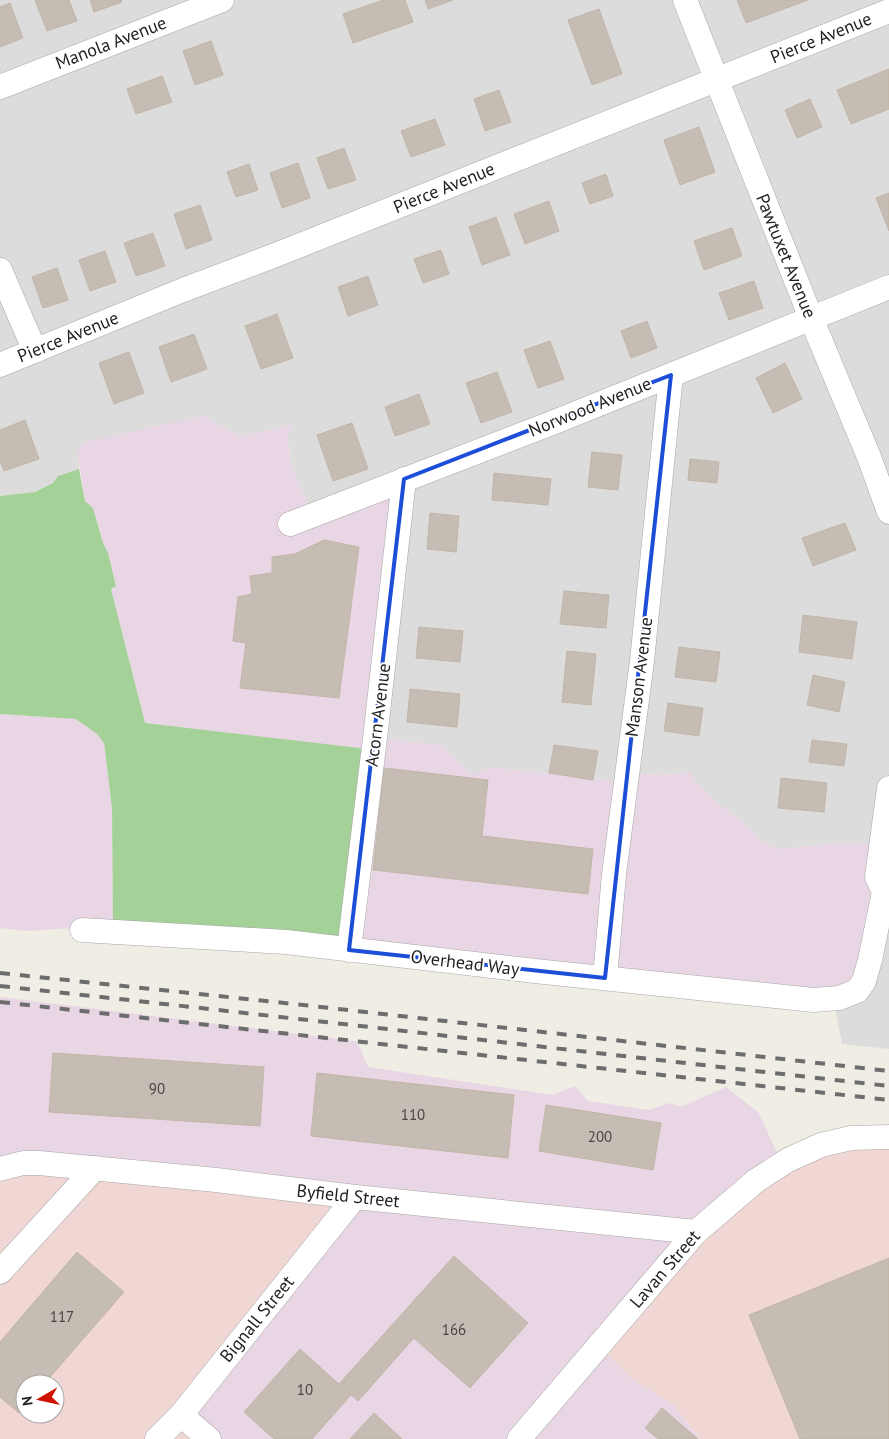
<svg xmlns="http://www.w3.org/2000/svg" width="889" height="1439" viewBox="0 0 889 1439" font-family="'PT Sans',sans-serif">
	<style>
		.residential { fill: #dddcdc }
		.commercial { fill: #f1d7d4; fill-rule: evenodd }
		.industrial { fill: #e9d6e4 }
		.forest { fill: #a4d198 }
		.building { fill: #c5bcb4; stroke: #c2b5a7 }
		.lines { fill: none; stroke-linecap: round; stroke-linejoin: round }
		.minor-casing { stroke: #a6a6a6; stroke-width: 25 }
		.minor { stroke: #fff; stroke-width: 24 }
		.rail { stroke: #6d6d6d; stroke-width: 4; stroke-dasharray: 10 10; stroke-linecap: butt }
		.marked { fill: none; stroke: #1d4ed8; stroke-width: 4; stroke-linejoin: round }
		.labels { text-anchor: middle; stroke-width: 4; stroke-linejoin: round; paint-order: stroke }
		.number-label { font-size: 15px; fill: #484644 }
		.street-label { font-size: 18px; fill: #1f1f1f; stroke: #fff }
	</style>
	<rect width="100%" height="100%" fill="#f0ede5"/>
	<path class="residential" d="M0,0H889V1049L842,1044L834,1000L873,844L841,843L779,849L760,840L753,831L712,798L699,785L690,773L659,775L630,773L619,782L492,767L473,776L440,745L374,738L311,510L291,466L288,437L291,423L280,428L240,436L203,416L78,451L79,469L58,476L53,483L35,492L0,496Z"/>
	<g class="commercial">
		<path d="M889,1136V1439H700L673,1404L633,1380L599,1346L781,1162Z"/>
		<path d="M43,1163L341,1199L206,1439H0V1174ZM25,1384H55V1414H25Z"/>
	</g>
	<g class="industrial">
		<path d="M203,416L240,436L280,428L292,423L288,437L291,466L311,510L393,482L374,738L440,745L473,775L492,767L619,782L630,773L659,775L690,773L699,785L712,798L753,831L760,840L779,849L841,843L873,844L878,848L866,970L841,996L575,969L386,953L349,936L368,750L145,723L111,589L116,585L108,553L103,543L93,508L85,501L77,451L86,442Z"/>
		<path d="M0,714L76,719L97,734L104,743L112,808L113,930L74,928L26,931L0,928Z"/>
		<path d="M0,997L355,1041L360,1048L368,1067L553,1095L575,1086L588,1101L649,1110L669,1103L681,1107L726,1087L759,1113L781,1162L599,1346L633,1380L673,1404L700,1439H206L186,1422L341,1199L92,1167L0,1174Z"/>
	</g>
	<path class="forest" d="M79,469L85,501L93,508L103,543L108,553L116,586L111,589L145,723L368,749L349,936L319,944L113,930L112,808L104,743L97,734L76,719L0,714V496L35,492L53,483L58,476Z"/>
	<g class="building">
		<path d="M35,0H69L77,21L47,31Z"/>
		<path d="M90,0H121L122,2L94,12Z"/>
		<path d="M383,0H405L413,22L353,43L343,14Z"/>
		<path d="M425,0H453L428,9Z"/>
		<path d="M737,0H808L746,23Z"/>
		<path d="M10,3L23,38L0,47V7Z"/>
		<path d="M599,9L622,74L592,85L568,20Z"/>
		<path d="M211,41L223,75L195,85L183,51Z"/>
		<path d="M889,69V109L851,124L837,90Z"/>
		<path d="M162,76L172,102L136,114L127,89Z"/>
		<path d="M499,90L511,122L485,131L474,99Z"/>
		<path d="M810,99L822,127L797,138L785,110Z"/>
		<path d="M435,119L445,145L411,157L401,131Z"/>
		<path d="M699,127L715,172L680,185L664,140Z"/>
		<path d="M344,148L356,180L328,189L317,158Z"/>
		<path d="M298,163L310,198L282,208L270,173Z"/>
		<path d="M249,164L258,190L236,197L227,172Z"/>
		<path d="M606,174L613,196L590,204L582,183Z"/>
		<path d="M889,193V231L876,198Z"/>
		<path d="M549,201L559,231L525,244L514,214Z"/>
		<path d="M200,205L212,240L186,249L174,214Z"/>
		<path d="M496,217L510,255L482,265L469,227Z"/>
		<path d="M732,228L742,256L704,270L694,241Z"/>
		<path d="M153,233L165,266L136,276L124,243Z"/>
		<path d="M441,250L449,274L423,283L414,259Z"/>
		<path d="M105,251L116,282L90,291L79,260Z"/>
		<path d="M57,268L68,300L43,308L32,277Z"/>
		<path d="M368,276L378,305L348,316L338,287Z"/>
		<path d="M754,281L763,308L729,320L719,293Z"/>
		<path d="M277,314L293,358L261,369L245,326Z"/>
		<path d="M647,321L657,348L631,358L621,331Z"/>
		<path d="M194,334L207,369L171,382L159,347Z"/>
		<path d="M550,341L564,379L538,388L524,350Z"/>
		<path d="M129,352L144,393L114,404L99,363Z"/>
		<path d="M785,363L802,399L773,413L756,378Z"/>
		<path d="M497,372L512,412L481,423L466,383Z"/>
		<path d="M419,394L430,424L395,436L385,407Z"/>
		<path d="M25,420L39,459L4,471L0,461V430Z"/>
		<path d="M352,423L368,469L333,481L317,435Z"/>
		<path d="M592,452L622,455L618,490L588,487Z"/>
		<path d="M690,459L719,462L717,483L688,480Z"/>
		<path d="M494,473L551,479L548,505L492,500Z"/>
		<path d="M430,513L459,516L456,552L427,549Z"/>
		<path d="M845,523L856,550L813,566L802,538Z"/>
		<path d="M324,540L359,547L339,698L240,688L246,643L233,641L238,597L252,594L250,576L272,573V557L295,554Z"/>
		<path d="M564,591L609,595L606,628L560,624Z"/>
		<path d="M803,615L857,622L852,659L799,652Z"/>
		<path d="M419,627L463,631L460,662L416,658Z"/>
		<path d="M679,647L720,652L716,682L675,677Z"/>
		<path d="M567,651L596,654L591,705L562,702Z"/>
		<path d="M813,675L845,682L839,712L807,705Z"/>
		<path d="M410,689L460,694L457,727L407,722Z"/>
		<path d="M668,703L703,708L699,736L664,731Z"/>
		<path d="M812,740L847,744L844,766L809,762Z"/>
		<path d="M554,745L598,751L593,780L549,773Z"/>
		<path d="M384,768L488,780L482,836L593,849L588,894L373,870Z"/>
		<path d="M781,778L827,783L824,812L778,808Z"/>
		<path d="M53,1053L264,1067L260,1126L49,1112Z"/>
		<path d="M317,1073L514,1095L508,1158L311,1136Z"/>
		<path d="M546,1105L661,1123L653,1170L539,1151Z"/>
		<path d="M77,1252L124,1292L44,1384H25V1406L19,1413L0,1397V1342Z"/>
		<path d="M454,1256L528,1323L470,1388L414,1338L358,1401L339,1384Z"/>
		<path d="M889,1258V1439H800L749,1315Z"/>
		<path d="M300,1349L351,1395L312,1439H274L244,1412Z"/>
		<path d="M662,1408L698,1439H658L645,1428Z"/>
		<path d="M374,1413L402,1439H350Z"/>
	</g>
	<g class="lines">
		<defs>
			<g id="minor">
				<path d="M685,0L811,318L869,457L889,512"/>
				<path d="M0,87L222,0"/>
				<path d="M0,270L35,351"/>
				<path d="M0,365L183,290L273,256L889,11"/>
				<path d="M290,524L552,423L889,287"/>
				<path d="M82,930L286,942L535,971L813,1000L839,998L857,991L864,981L870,960L884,892L877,877L889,788"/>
				<path d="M349,950L376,730L404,479"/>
				<path d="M605,978L614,874L642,661L671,375"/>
				<path d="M0,1169L23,1163H39L216,1180L355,1197L696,1232"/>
				<path d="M0,1272L95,1168"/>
				<path d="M181,1415L209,1439"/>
				<path d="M157,1439L181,1415L355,1197"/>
				<path d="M519,1439L696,1232L757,1180L788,1160L821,1145L851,1138L889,1137"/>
			</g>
		</defs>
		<use href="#minor" class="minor-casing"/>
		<use href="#minor" class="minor"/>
		<g class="rail">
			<path d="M0,973L294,1004L889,1071"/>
			<path d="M0,986C297,1018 593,1053 889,1086"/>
			<path d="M0,1002L889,1100"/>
		</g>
	</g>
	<path class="marked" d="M671,375L605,978L349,950L404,479Z"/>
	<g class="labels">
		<g class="number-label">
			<text x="157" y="1094">90</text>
			<text x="413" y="1120">110</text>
			<text x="600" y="1142">200</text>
			<text x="62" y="1322">117</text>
			<text x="454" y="1335">166</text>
			<text x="305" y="1395">10</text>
		</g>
		<g class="street-label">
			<text transform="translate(821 38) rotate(-22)" y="6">Pierce Avenue</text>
			<text transform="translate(111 43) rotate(-21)" y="6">Manola Avenue</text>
			<text transform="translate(444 188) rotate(-22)" y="6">Pierce Avenue</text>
			<text transform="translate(786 256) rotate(68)" y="6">Pawtuxet Avenue</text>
			<text transform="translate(68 337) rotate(-22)" y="6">Pierce Avenue</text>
			<text transform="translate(590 407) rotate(-22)" y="6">Norwood Avenue</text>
			<text transform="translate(639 677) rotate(-83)" y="6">Manson Avenue</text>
			<text transform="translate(378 715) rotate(-83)" y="6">Acorn Avenue</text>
			<text transform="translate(465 963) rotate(7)" y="6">Overhead Way</text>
			<text transform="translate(348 1196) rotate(6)" y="6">Byfield Street</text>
			<text transform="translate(665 1269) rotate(-49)" y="6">Lavan Street</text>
			<text transform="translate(257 1319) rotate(-51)" y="6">Bignall Street</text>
		</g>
	</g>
	<g transform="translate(40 1399) rotate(261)"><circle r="24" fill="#ffffff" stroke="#a5a5a5"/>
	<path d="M0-4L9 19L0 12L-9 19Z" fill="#ce1300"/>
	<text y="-8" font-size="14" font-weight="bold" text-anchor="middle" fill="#1f1f1f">N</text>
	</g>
</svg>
